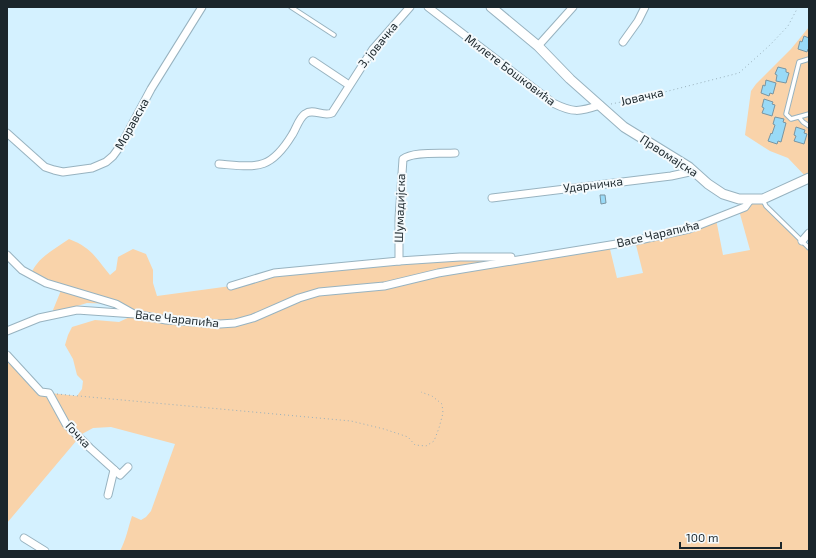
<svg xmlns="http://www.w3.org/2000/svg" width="816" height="558" viewBox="0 0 816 558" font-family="'Exo 2',sans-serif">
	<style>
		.green { fill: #f9d3aa }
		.building { fill: #99daf7; stroke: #7a95a1 }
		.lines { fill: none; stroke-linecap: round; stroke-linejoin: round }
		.service-casing { stroke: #98b3c0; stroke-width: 5.5 }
		.minor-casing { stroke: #98b3c0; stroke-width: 9 }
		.secondary-casing { stroke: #98b3c0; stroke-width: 11 }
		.path { stroke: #99b0bb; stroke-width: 1; stroke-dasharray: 1 3; stroke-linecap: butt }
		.service { stroke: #fff; stroke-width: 3.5 }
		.minor { stroke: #fff; stroke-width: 7 }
		.secondary { stroke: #fff; stroke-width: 9 }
		.labels { text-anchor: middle; stroke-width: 4; stroke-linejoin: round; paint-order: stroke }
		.street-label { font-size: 12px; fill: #1b262b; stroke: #f4fafd }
	</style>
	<rect width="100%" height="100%" fill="#d4f1ff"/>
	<g class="green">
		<path d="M809,27V178L808,179L788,158L770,151L745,135L751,91L756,84L791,49Z"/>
		<path d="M750,200L764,202L809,248V551H120C126,540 128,528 132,516L141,520L146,517L151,511L175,444L111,427L93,428L82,434L7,523V355L41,392L77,396L82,389L83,381L77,375L73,359L65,345L68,335L72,327L95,320L119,322L134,315L116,304L87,303L54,313L53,310L62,288L31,275C36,258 55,249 69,239C92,248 95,257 110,275L116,270L118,257L133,249L146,254L153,270V283L157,296L231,286L274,273L399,261L531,257L609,245L617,278L643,273L635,241L716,219L723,255L750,250L740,214V209Z"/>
	</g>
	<g class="building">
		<path d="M804,36L809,38V49H808L807,52L798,49L800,41L802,42Z"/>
		<path d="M778,67L786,69V72L789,73L786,83L776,81L777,75L775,74Z"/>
		<path d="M766,80L776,83L773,94L770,93L769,96L761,93L763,85L765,86Z"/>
		<path d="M764,99L773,102L772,104L775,105L772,116L762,113L764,108L762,107Z"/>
		<path d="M775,117L784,119L783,122L786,123L781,142L778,141L777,144L768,141L771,133L772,134L775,125L773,124Z"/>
		<path d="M796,127L805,130L804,133L807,134L804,144L794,141L796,136L794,135Z"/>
		<path d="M600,195H605L606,203L601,204Z"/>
	</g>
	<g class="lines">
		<defs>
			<g id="service">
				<path d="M291,7L334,35"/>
				<path d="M809,59L799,62L786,114L791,119L809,114"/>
				<path d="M799,117L803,122L809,126"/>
				<path d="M763,200L766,206L809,248"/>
			</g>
			<g id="minor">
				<path d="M428,7L553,103C573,113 579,112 600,105"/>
				<path d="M623,42L638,21L645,7"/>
				<path d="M538,46L573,7"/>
				<path d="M313,61L349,85"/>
				<path d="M7,133L45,167L54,170L63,172L92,168L106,162L113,156L121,145L151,89L202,7"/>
				<path d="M219,164C257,167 270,171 292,135C296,129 299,118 305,114C313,108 323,117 332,113L373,49L410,7"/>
				<path d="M492,198L671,176L694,171"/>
				<path d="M802,241L809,233"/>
				<path d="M7,255L22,270L46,283L116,304L132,313"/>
				<path d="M399,261V218L403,159C413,151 441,154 455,153"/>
				<path d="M231,286L274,273L399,261L460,257H511"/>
				<path d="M7,331L39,318L77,310L135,314L166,320L220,324L235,323L253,318L299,298L319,292L384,286L438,273L635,241L689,229L745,207L750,200"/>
				<path d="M7,355L41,392L49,393L66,424L90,448L120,475L128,467"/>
				<path d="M108,495L114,470"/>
				<path d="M24,538L45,551"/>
			</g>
			<path id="secondary" d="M491,7L538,46L570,79L624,127L689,167L708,184L723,194L739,199H763L809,178"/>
		</defs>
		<use href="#service" class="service-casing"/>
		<use href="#minor" class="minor-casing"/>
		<use href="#secondary" class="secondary-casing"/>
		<g class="path">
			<path d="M611,104L641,98L739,73L770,45L788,26L798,7"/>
			<path d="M57,394L351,421L384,429L408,437L415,445L426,446L434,441L439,428L443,413L442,404L432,396L421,392"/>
		</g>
		<use href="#service" class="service"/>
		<use href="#minor" class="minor"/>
		<use href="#secondary" class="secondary"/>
	</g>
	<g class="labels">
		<g class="street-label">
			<text transform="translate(378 45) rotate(-51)" y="4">3. јовачка</text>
			<text transform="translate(510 70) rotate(37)" y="4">Милете Бошковића</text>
			<text transform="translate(642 97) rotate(-13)" y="4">Јовачка</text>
			<text transform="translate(132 124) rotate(-61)" y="4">Моравска</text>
			<text transform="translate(669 156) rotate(33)" y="4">Првомајска</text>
			<text transform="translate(593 185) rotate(-7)" y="4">Ударничка</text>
			<text transform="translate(400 208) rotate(-88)" y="4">Шумадијска</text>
			<text transform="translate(658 234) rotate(-13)" y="4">Васе Чарапића</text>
			<text transform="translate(177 319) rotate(6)" y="4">Васе Чарапића</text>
			<text transform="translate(78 435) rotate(47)" y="4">Гочка</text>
		</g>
	</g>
	<rect width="816" height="558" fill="none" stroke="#1b262b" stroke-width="16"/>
	<path d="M680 542v6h101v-6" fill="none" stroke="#1b262b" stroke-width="2"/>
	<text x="686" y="542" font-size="12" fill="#1b262b" stroke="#f4fafd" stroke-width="3" paint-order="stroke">100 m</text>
</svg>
